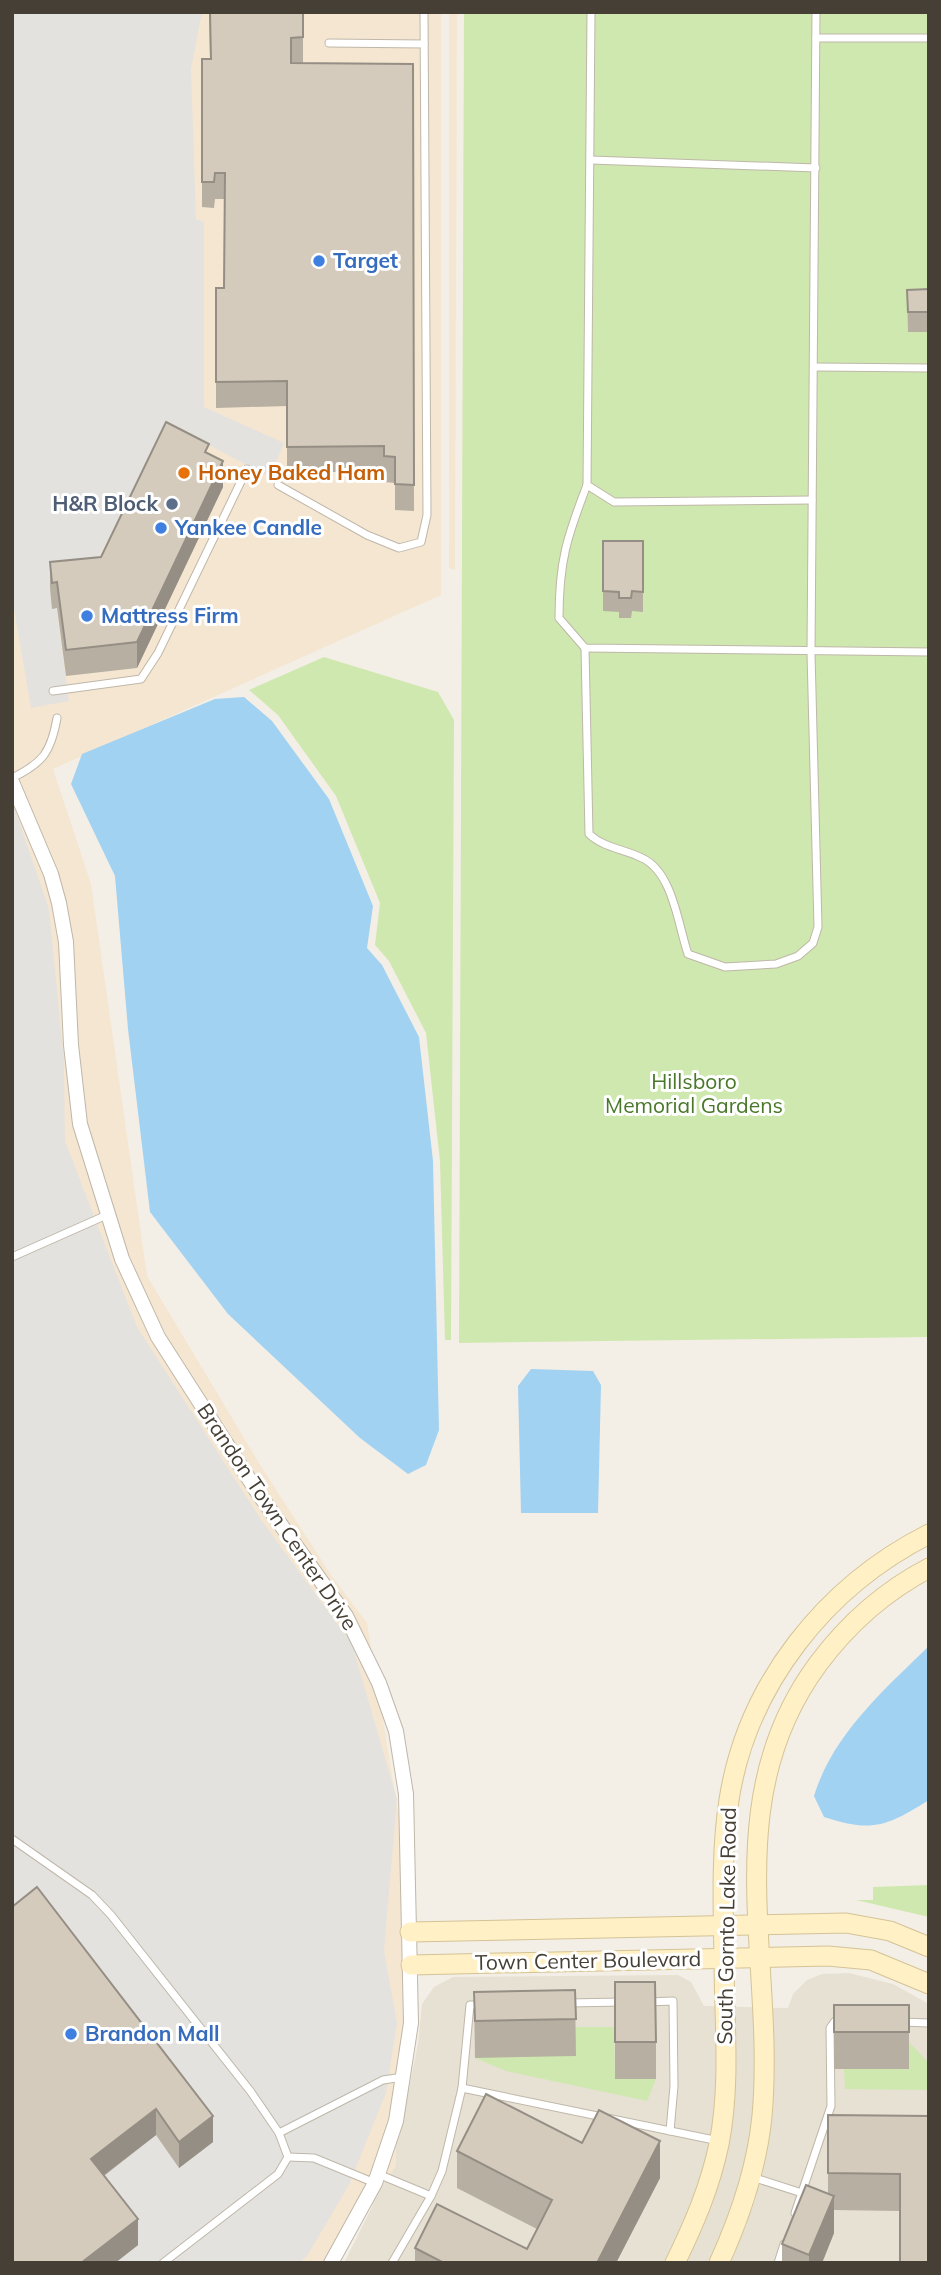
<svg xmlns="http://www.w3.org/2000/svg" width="941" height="2275" viewBox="0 0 941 2275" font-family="Mulish,sans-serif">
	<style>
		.residential { fill: #e7e1d4 }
		.commercial { fill: #f5e6d1 }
		.green { fill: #cfe8af }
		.parking { fill: #e4e2de }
		.water { fill: #a2d2f1 }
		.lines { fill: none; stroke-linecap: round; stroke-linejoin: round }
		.lane-casing { stroke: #bfb7a9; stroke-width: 9 }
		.street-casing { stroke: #bfb7a9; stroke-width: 16 }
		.secondary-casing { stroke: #d4c396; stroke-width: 21 }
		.lane { stroke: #fff; stroke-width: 7 }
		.street { stroke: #fff; stroke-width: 14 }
		.secondary { stroke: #fff0c5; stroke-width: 19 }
		.wall { fill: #b7afa2 }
		.shaded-wall { fill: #958e84 }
		.building { fill: #d5cbbc; stroke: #958e84; stroke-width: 2 }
		.shop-dot { fill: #3f7fe0; stroke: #fff; stroke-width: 2.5 }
		.food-dot { fill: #e8710a; stroke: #fff; stroke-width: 2.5 }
		.service-dot { fill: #5c6f8a; stroke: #fff; stroke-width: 2.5 }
		.labels { text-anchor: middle; stroke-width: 6; stroke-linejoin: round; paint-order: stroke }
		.shop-label { font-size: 21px; font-weight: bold; fill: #366cbe; stroke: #fff; text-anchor: start }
		.food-label { font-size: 21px; font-weight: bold; fill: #c56008; stroke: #fff; text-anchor: start }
		.service-label { font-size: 21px; font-weight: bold; fill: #4e5e75; stroke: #fff; text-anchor: end }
		.park-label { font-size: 21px; fill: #487828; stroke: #fff }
		.street-label { font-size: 21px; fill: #463f35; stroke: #fff }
	</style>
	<rect width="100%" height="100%" fill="#f3efe6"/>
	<path class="residential" d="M849,1973L893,1984L929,2004V2263H344L372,2207L401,2128L418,2043L422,2004L434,1987L453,1977L678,1975L691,1982L704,2006L788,2008L793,1994L807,1980L822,1974Z"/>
	<g class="commercial">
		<path d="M12,12H441V595L53,769L91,884L147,1276L259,1463L331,1575L367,1623L409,1878L413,1964L396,2121V2166L353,2224L330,2263H12Z"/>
		<path d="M449,12H457L455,570L449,568Z"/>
	</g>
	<g class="green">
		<path d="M464,12H929V1337L459,1343Z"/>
		<path d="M324,657L438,692L454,720L451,1340H445L440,1161L426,1033L389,961L375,945L380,903L336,796L278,715L249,690Z"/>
		<path d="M929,1885V1917L856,1900H873V1887Z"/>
		<path d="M575,2027H614L615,2079H656L647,2101L506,2071L475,2058Z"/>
		<path d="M909,2042L929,2063V2090L845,2089L844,2069H909Z"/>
	</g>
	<g class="parking">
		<path d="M12,12H202L191,69L196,219L204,222V407L284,443L270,477L174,427L163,433L93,568L53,582L69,701L31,708L12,597Z"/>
		<path d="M12,801L49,909L64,1061L65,1141L137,1327L262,1521L352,1644L397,1799L384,1951L397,2023L386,2093L349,2185L307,2256L299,2263H12Z"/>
	</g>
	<g class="water">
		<path d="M244,697L272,721L329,799L373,906L367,948L382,965L419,1037L433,1161L439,1430L426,1465L408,1474L360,1438L228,1314L150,1212L128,1029L115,876L71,784L82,754L215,699Z"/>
		<path d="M531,1369L593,1371L601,1385L598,1513H521L518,1386Z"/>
		<path d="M929,1646V1800C887,1826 873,1833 824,1817L814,1796C833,1734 884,1690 929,1646Z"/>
	</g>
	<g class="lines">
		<defs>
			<g id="lane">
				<path d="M591,12L587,485C567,537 559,561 559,618L585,648L929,652"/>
				<path d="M816,38H929"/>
				<path d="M329,43L424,44"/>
				<path d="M591,160L816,168"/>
				<path d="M814,367L929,368"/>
				<path d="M278,485L367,535L399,548L421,542L427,515L424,12"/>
				<path d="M587,485L614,502L812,500"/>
				<path d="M585,648L589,834C604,848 624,849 642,858C673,872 678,925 688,954L725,967L776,964L798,956L813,943L818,927L811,653L816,12"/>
				<path d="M53,691L141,679L158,653L247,469"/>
				<path d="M12,778C43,763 51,752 57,718"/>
				<path d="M12,1257L109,1214"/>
				<path d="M12,1839L92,1895L111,1915L251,2092L279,2133L288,2157L278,2174L163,2263"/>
				<path d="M647,2002L673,2001L674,2086L670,2131"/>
				<path d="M566,2003L624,2002"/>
				<path d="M902,2022L929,2023"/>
				<path d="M462,2088L470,2005H481"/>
				<path d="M279,2133L383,2080L403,2077"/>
				<path d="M288,2157L314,2158L375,2183"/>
				<path d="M378,2174L431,2196L442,2171L462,2088L719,2141"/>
				<path d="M752,2177L802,2193"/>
				<path d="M795,2213L831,2106L830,2028L835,2021H841"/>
				<path d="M392,2263L431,2196"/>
				<path d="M778,2263L784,2244"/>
			</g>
			<path id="street" d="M12,782L51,874L59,903L66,942L71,1045L80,1124L122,1259L158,1337L256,1490L346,1616L379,1683L396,1731L406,1794L411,2023L396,2121L375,2183L331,2263"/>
			<g id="secondary">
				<path d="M410,1932L846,1923L890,1931L929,1947"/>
				<path d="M411,1965L828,1956L871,1960L929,1984"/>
				<path d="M675,2263C694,2224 710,2187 719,2144C731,2083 724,2020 724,1959C723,1906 721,1851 729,1800C747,1684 826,1586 929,1534"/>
				<path d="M719,2263C740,2217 757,2168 762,2116C776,1961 715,1803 818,1664C847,1625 885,1591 929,1568"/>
			</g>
		</defs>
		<use href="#lane" class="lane-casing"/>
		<use href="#street" class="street-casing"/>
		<use href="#secondary" class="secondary-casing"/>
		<use href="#lane" class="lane"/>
		<use href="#street" class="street"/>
		<use href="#secondary" class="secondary"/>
	</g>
	<g class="wall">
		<path d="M209,12H303V63L413,64L414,511L395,510V483L384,482V471L287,473V406L216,408V288H224L225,199H215L214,208L202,207V59H210Z"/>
		<path d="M929,289V332H908L907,290Z"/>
		<path d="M209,453L223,487L137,668L66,676L57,608L52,609L50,588V562L101,557Z"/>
		<path d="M603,541H643V612L632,611L631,618H619V612L603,611Z"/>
		<path d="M12,1907L213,2142L179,2168L156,2135L104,2176L138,2245L115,2263H12Z"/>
		<path d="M615,1982L656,2042V2079H615Z"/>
		<path d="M575,1990L576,2056L475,2058L474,1992Z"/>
		<rect x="834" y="2005" width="75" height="64"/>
		<path d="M828,2115L929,2116L900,2211L834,2210V2233L822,2263H782V2244L828,2194Z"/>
		<path d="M582,2143L660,2178L616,2263H415V2248L527,2249L537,2229L457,2188V2151Z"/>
	</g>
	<g class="shaded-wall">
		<path d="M223,461V487L137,668V642Z"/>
		<path d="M156,2109V2135L91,2185V2159Z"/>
		<path d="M213,2116V2142L179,2168V2142Z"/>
		<path d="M660,2141V2178L616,2263H597Z"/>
		<path d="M834,2196V2233L822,2263H809V2255Z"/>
		<path d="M138,2219V2245L115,2263H81Z"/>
	</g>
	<g class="building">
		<path d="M210,12H303V37L291,38V63L413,64L414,485L395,484V457L384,456V446L287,447V381L216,382V288H224L225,173H215L214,182H202V59H211Z"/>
		<path d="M929,289V312H908L907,290Z"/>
		<path d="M166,422L209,444L205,452L223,461L137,642L66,650L57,582L52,583L50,562L101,557Z"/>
		<path d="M603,541H643V592L632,591L631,598H619V592L603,591Z"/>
		<path d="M37,1887L213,2116L179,2142L156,2109L91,2159L138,2219L81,2263H12V1907Z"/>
		<path d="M615,1982H655L656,2042H615Z"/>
		<path d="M575,1990L576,2019L475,2021L474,1992Z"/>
		<rect x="834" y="2005" width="75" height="27"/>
		<path d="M486,2094L582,2143L599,2110L660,2141L597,2263H444L415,2248L437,2204L527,2249L552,2200L457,2151Z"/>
		<path d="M828,2115L929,2116V2263H900V2174L828,2173Z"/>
		<path d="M806,2185L834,2196L809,2255L782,2244Z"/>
	</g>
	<g class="shop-dot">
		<circle cx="319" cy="261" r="7"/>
		<circle cx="161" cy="528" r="7"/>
		<circle cx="87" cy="616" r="7"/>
		<circle cx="71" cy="2034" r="7"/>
	</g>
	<circle class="food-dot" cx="184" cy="473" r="7"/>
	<circle class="service-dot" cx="172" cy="504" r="7"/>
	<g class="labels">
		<g class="shop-label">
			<text x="333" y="268">Target</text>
			<text x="175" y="535">Yankee Candle</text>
			<text x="101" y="623">Mattress Firm</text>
			<text x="85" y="2041">Brandon Mall</text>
		</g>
		<g class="food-label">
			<text x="198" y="480">Honey Baked Ham</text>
		</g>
		<g class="service-label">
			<text x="158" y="511">H&amp;R Block</text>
		</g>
		<g class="park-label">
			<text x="694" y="1089">Hillsboro<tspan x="694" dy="24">Memorial Gardens</tspan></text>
		</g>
		<g class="street-label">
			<text transform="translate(277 1517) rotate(56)" y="7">Brandon Town Center Drive</text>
			<text transform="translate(727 1926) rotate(-89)" y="7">South Gornto Lake Road</text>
			<text transform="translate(588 1961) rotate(-1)" y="7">Town Center Boulevard</text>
		</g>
	</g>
	<rect width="941" height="2275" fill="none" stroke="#463f35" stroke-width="28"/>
</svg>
